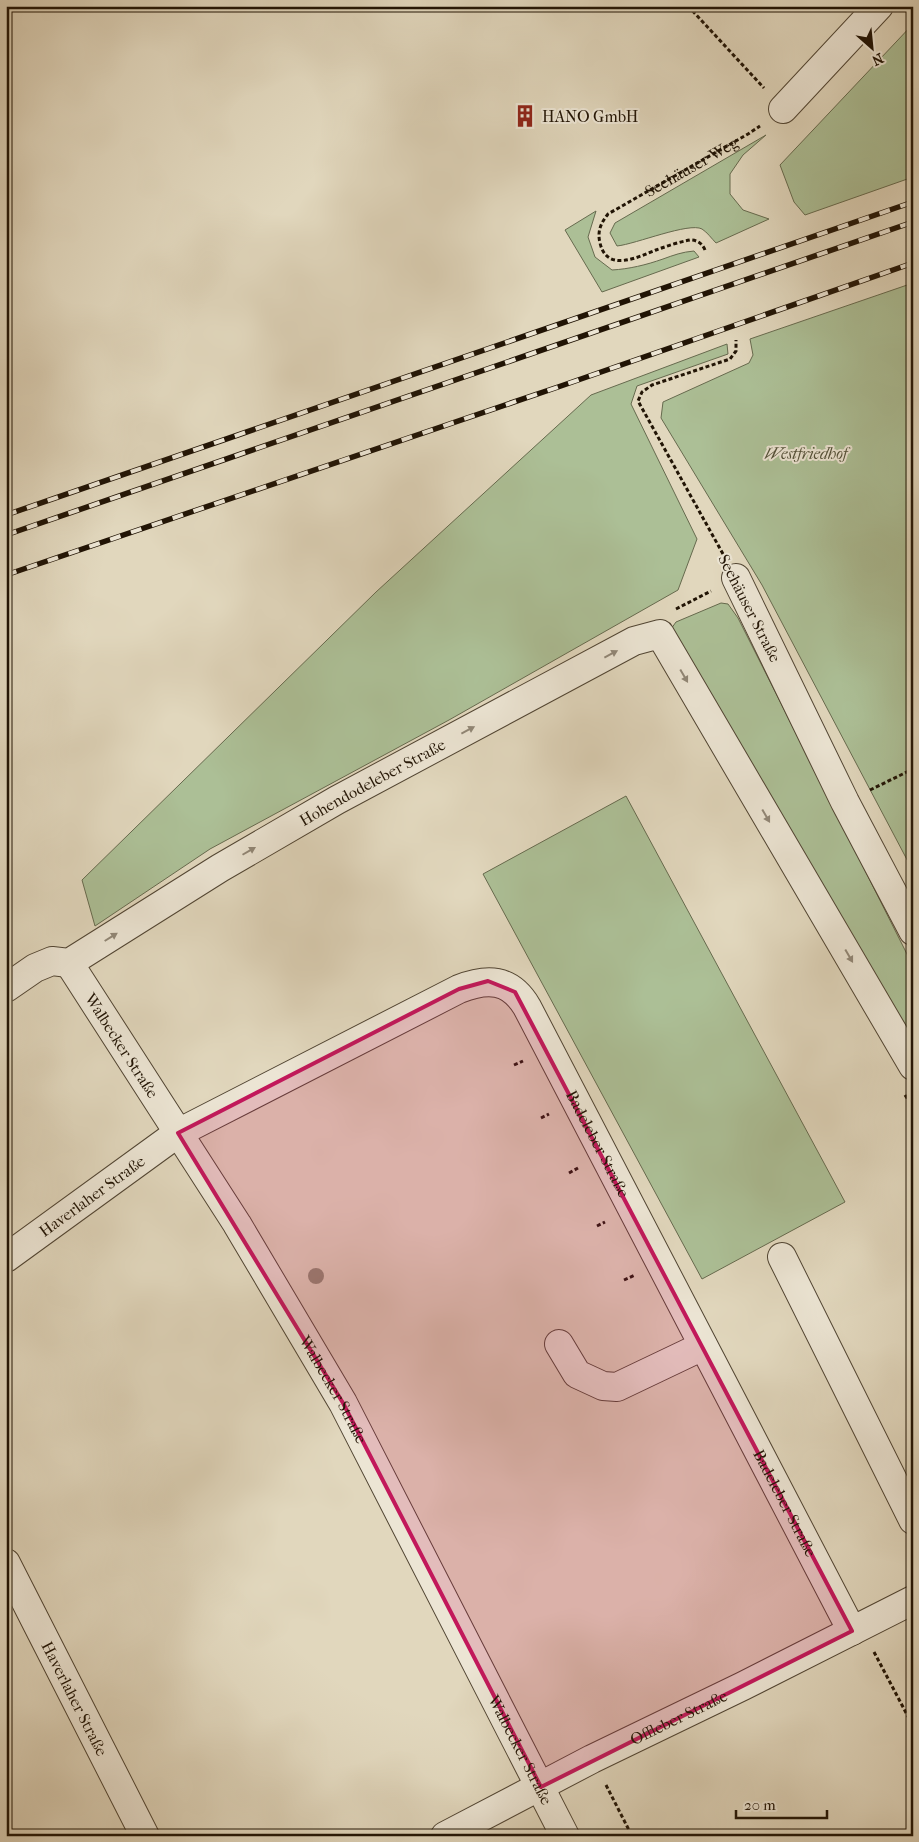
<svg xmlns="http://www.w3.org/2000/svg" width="919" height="1842" viewBox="0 0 919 1842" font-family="'IM FELL French Canon',serif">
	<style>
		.green { fill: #acbf96; stroke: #666a4e }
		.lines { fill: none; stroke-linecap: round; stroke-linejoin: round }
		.minor-casing { stroke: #514533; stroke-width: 30 }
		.path { stroke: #211405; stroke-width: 3; stroke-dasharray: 4 2.5; stroke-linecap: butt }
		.minor { stroke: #ece5d4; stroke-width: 28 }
		.rail-casing { stroke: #211405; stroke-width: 5.5 }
		.rail { stroke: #ece5d4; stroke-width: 4; stroke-dasharray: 11; stroke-linecap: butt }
		.tree { fill: #928d74 }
		.oneway { fill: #918777 }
		.marked { fill: #c2185b; fill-opacity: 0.2; stroke: #c2185b; stroke-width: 4; stroke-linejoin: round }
		.labels { text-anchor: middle; stroke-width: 4; stroke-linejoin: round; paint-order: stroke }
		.poi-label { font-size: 16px; fill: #211405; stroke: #ece5d4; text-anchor: start }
		.street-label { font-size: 16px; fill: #211405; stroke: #ece5d4 }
		.park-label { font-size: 16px; font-style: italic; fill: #525038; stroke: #ece5d4 }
	</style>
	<rect width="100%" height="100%" fill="#e1d7bd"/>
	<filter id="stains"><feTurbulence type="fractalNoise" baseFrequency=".004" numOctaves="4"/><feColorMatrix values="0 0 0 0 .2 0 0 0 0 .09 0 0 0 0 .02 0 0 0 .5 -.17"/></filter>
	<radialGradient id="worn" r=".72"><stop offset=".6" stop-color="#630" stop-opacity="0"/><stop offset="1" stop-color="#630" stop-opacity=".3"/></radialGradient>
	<g class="green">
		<path d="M913,24V177L805,215L794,202L780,165Z"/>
		<path d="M766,135L743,155L730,174V194L743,210L769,219L716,243C712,239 707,232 702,229C689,222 636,244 617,246L610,233L615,223Z"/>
		<path d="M596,211L588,237L595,257L612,270C629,269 646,265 663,259C674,255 682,252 694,251L699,257L602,292L565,230Z"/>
		<path d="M913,283V871L762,585L661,418L663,402L749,363L753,355L750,339Z"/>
		<path d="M727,344L728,354L637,386L631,404L697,539L678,590L449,720L210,849L95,926L82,880L376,592L591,395Z"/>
		<path d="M721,603L728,604L738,618L913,966V1044L671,629L676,622Z"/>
		<path d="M626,796L845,1202L702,1279L483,874Z"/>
	</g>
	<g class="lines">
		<defs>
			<g id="minor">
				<path d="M783,109L879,6"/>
				<path d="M736,578L845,802L913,931"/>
				<path id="s2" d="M69,963L237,1224L343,1403L565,1836"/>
				<path id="s3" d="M6,988L35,968L52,961L69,963L220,868L337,800L634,641L660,634L913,1066"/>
				<path d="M782,1257L913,1520"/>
				<path id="s4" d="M6,1258L178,1133L459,989C487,978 510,978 527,1007L852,1631"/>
				<path d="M559,1344L577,1374L603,1386L617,1387L703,1346"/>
				<path id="s5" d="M6,1563L145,1836"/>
				<path id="s6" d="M445,1836L592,1759L743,1686L913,1600"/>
			</g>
		</defs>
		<use href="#minor" class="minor-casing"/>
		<g class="path">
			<path d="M688,6L764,88"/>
			<path id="s1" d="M705,250C702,243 697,240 690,240C679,242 667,246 656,250C638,257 607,273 600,243C597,231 601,223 608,214L748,134L760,126"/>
			<path d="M723,554L638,401L642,392L652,385L730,359L736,351V340"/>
			<path d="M676,609L711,591"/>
			<path d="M870,790L913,769"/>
			<path d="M514,1065L523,1061"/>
			<path d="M905,1095L913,1107"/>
			<path d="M541,1118L549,1114"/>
			<path d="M569,1173L578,1168"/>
			<path d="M597,1226L605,1222"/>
			<path d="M624,1280L635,1275"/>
			<path d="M874,1652L913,1726"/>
			<path d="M606,1785L632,1836"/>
		</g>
		<use href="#minor" class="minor"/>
		<defs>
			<g id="rail">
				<path d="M6,515L913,202"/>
				<path d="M6,535L913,222"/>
				<path d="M6,575L558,387L913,263"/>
			</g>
		</defs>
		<use href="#rail" class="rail-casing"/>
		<use href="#rail" class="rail"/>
	</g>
	<circle class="tree" cx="316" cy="1276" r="8"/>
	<defs><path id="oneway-solid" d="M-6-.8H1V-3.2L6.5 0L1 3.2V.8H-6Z" transform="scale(1.25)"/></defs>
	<g class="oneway">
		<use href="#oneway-solid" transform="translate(611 654) rotate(-28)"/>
		<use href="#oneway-solid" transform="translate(684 676) rotate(60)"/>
		<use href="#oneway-solid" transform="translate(468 730) rotate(-28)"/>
		<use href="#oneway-solid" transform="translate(766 816) rotate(60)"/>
		<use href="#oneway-solid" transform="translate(249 851) rotate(-30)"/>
		<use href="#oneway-solid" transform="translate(111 937) rotate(-32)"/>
		<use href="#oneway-solid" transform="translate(849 956) rotate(60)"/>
	</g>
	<path class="marked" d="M488,981L515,992L852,1631L541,1787L343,1403L178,1133L459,989Z"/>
	<defs>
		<symbol id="building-bare" viewBox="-9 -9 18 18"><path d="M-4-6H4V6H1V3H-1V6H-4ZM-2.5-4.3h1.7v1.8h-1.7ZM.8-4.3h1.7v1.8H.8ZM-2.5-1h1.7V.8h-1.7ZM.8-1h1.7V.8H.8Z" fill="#8f2418" stroke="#ece5d4" stroke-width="2.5" paint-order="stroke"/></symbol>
	</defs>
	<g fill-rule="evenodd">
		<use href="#building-bare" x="509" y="100" width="32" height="32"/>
	</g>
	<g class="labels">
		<g class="poi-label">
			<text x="542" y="122">HANO GmbH</text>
		</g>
		<g class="street-label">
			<text dy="6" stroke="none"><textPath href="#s1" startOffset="249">Seehäuser Weg</textPath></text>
			<text transform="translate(750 608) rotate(63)" y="6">Seehäuser Straße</text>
			<text dy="6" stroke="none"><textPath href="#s3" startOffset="424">Hohendodeleber Straße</textPath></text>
			<text dy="6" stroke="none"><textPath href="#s2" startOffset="98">Walbecker Straße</textPath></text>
			<text dy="6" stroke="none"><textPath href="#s4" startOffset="761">Badeleber Straße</textPath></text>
			<text dy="6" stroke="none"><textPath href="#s4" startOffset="106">Haverlaher Straße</textPath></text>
			<text dy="6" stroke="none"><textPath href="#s2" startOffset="502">Walbecker Straße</textPath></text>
			<text dy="6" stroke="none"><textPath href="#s4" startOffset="1166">Badeleber Straße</textPath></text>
			<text dy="6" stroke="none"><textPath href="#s5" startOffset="152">Haverlaher Straße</textPath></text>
			<text dy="6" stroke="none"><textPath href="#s6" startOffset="262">Offleber Straße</textPath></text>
			<text dy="6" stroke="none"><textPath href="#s2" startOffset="908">Walbecker Straße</textPath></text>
		</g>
		<g class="park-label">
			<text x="806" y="459">Westfriedhof</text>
		</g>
	</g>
	<rect width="919" height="1842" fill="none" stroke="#e1d7bd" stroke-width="25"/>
	<rect x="8" y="8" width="904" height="1827" fill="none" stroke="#211405" stroke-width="2.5"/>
	<rect x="12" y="12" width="894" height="1817" fill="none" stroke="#211405"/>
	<g transform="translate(872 48) rotate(153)" stroke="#ece5d4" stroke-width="4" paint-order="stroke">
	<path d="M0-4L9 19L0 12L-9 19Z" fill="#211405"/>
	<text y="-8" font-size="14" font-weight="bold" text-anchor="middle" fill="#211405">N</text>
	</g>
	<path d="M736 1810v8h91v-8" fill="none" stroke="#211405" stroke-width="2.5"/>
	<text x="744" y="1810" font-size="15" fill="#211405" stroke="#ece5d4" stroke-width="4" paint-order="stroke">20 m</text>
	<rect width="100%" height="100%" filter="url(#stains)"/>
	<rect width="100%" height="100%" fill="url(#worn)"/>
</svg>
